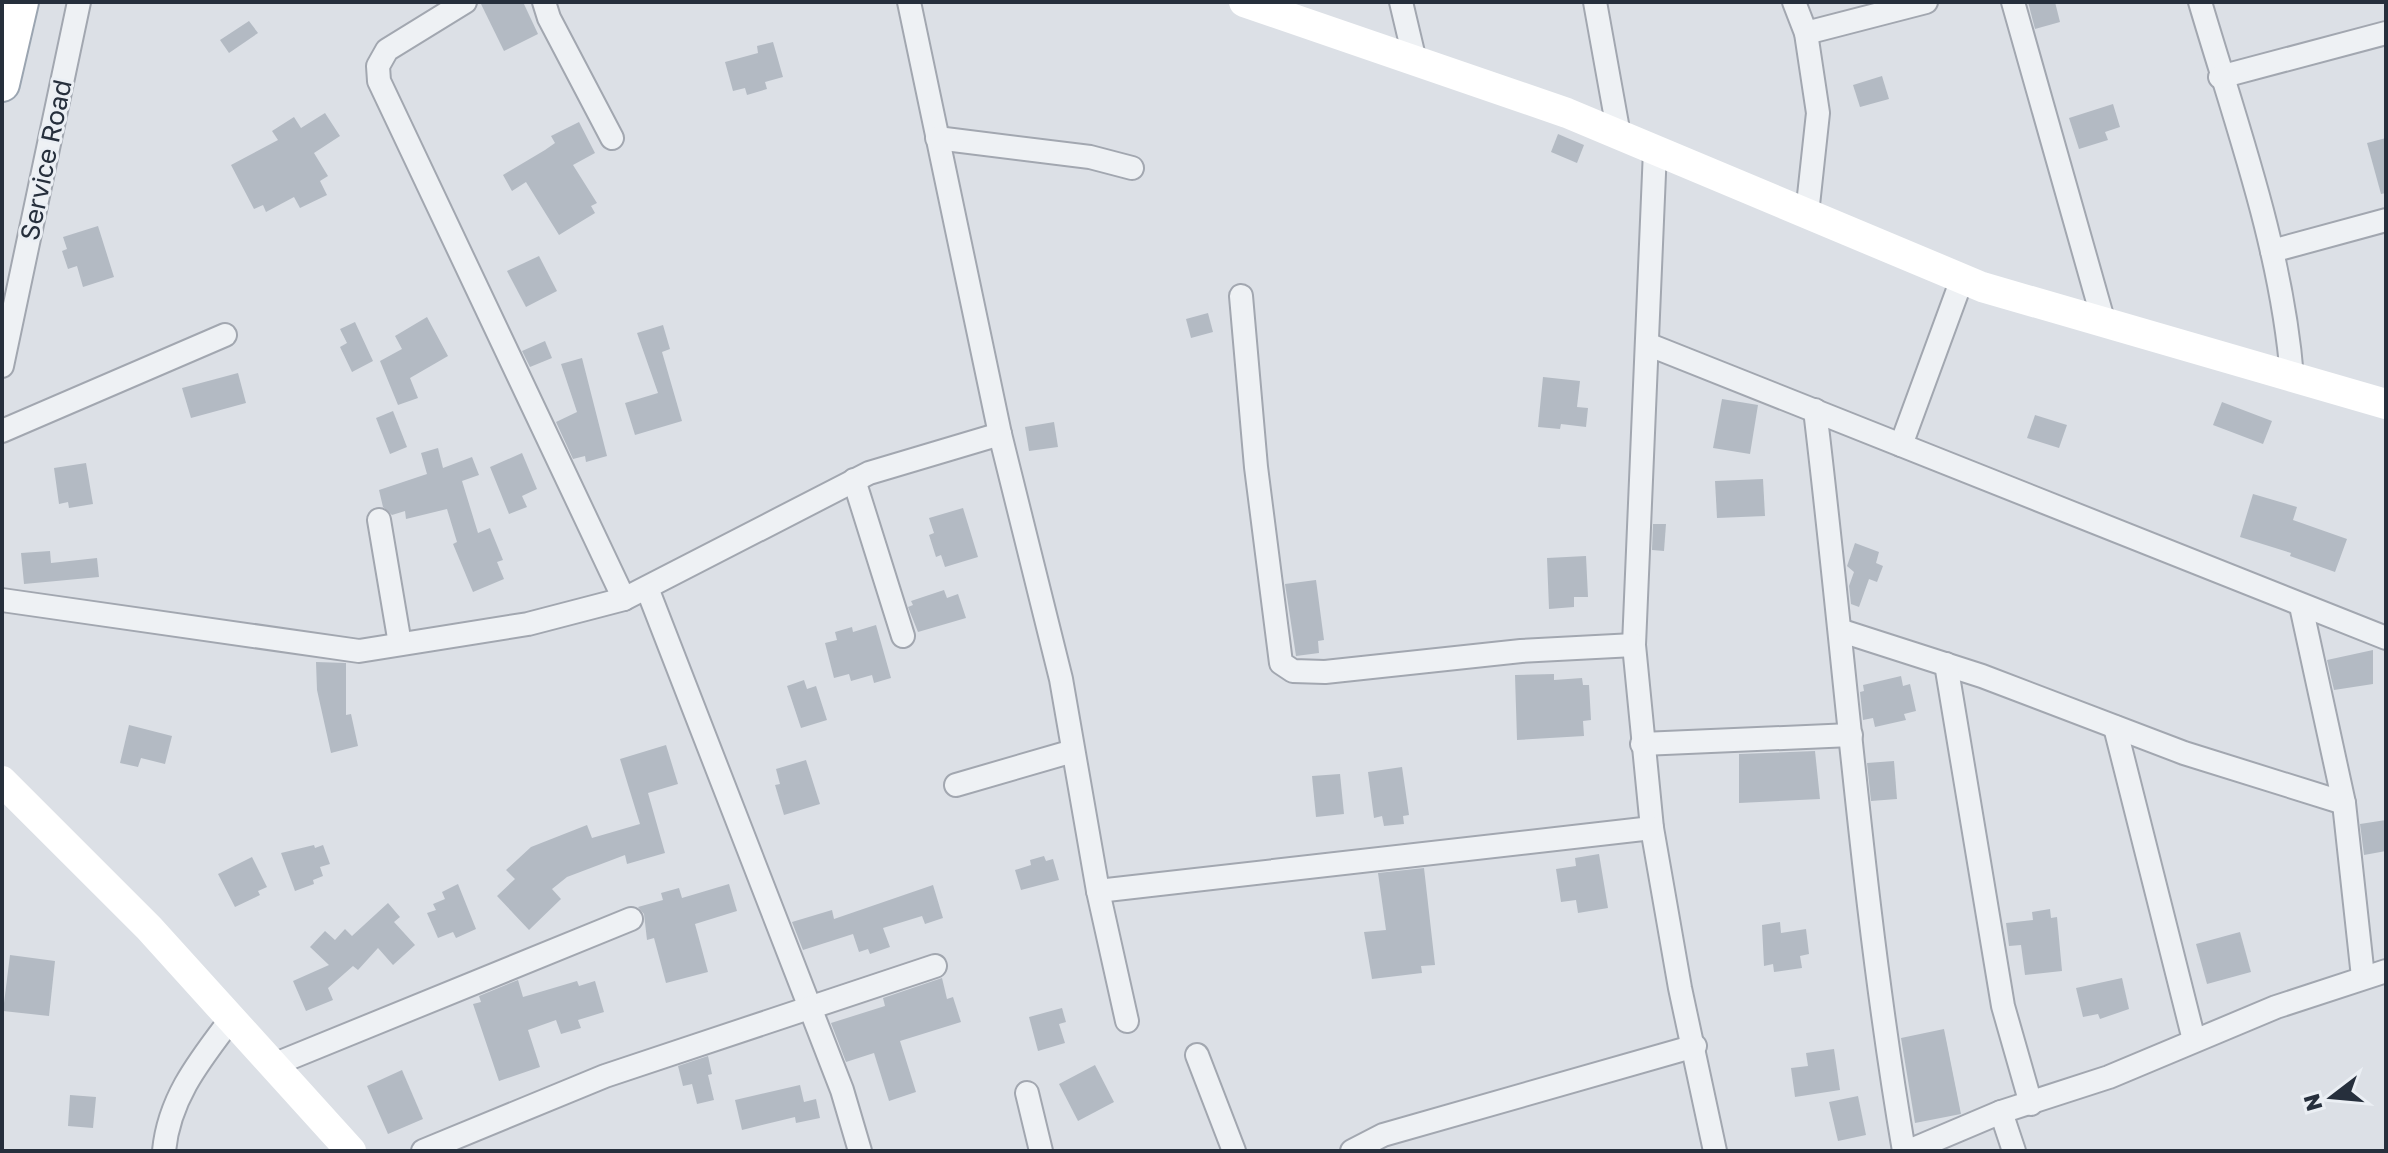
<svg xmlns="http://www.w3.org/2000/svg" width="2388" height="1153" viewBox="0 0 2388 1153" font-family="'Golos Text',sans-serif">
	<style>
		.building { fill: #b3bac3 }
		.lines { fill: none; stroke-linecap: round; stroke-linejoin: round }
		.street-casing { stroke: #a2a7b0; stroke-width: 26 }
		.primary-casing { stroke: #9ba5b1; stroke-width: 38 }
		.street { stroke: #eef1f4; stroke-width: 22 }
		.secondary { stroke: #fff; stroke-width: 30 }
		.primary { stroke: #fff; stroke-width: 34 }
		.labels { text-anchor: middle; stroke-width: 6; stroke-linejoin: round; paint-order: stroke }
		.street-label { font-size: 26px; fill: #262f3c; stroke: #ebeff4 }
	</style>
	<rect width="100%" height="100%" fill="#dce0e6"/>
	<g class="building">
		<path d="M480,2H523L538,34L504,51Z"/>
		<path d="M2028,2H2055L2060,22L2035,29Z"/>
		<path d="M249,21L258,33L229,53L220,40Z"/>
		<path d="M773,42L783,77L765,82L767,89L747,95L745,88L733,91L725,62L758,53L757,46Z"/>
		<path d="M1882,76L1889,99L1860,107L1853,85Z"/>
		<path d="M2113,104L2120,127L2105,132L2108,140L2079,149L2069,118Z"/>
		<path d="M325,113L340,136L314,153L328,176L320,181L327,195L300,208L294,197L266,212L263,205L254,209L231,165L278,140L272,131L294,117L301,128Z"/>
		<path d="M579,122L595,153L573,165L597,203L591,206L595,213L559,235L526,182L512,191L503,175L545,150L555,143L551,136Z"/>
		<path d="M1558,134L1584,145L1577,163L1551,152Z"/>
		<path d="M2386,138V193L2381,194L2367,143Z"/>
		<path d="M98,226L114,277L83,287L77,266L68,269L62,251L67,249L63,237Z"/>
		<path d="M539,256L557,291L526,307L507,271Z"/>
		<path d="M1208,313L1213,332L1191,338L1186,319Z"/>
		<path d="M427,317L448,356L410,378L418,398L398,405L380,361L402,349L395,336Z"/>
		<path d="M355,322L373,361L352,372L340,347L347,343L340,329Z"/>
		<path d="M663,325L670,349L662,352L682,421L635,435L625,403L658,393L637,333Z"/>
		<path d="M545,341L552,358L530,367L522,351Z"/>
		<path d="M582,358L607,456L586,462L585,456L573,459L556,422L577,412L561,364Z"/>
		<path d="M238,373L246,403L191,418L182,388Z"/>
		<path d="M1543,377L1580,381L1577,407L1588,408L1586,427L1561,424L1560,429L1538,427Z"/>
		<path d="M1722,399L1758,405L1750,454L1713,448Z"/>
		<path d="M2222,402L2272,421L2263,444L2213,425Z"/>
		<path d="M393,411L407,447L390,454L376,418Z"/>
		<path d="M2035,415L2067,425L2059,448L2027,438Z"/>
		<path d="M1054,422L1058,447L1029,451L1025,427Z"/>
		<path d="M438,448L443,468L472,457L479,475L462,481L478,533L490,528L503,560L497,562L504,579L473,592L453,544L457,542L447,509L406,519L405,511L392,515L383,507L379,490L427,474L421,453Z"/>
		<path d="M522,453L537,489L522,496L527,507L509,514L490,467Z"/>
		<path d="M86,463L93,504L69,508L68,502L59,504L54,468Z"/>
		<path d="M1763,479L1765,516L1717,518L1715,481Z"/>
		<path d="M2253,494L2297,507L2293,520L2347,539L2335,572L2290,556L2291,553L2240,537Z"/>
		<path d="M963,508L978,557L945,567L941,555L936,557L929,535L934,533L929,518Z"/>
		<path d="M1653,524H1666L1664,551L1652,550Z"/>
		<path d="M1855,543L1879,552L1876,563L1883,566L1877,582L1869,579L1859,607L1851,604L1849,586L1854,572L1847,566Z"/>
		<path d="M50,551L51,563L97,558L99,577L24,584L21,553Z"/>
		<path d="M1586,556L1588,597H1574V607L1549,609L1547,558Z"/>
		<path d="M1316,580L1324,640L1318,641L1319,653L1296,656L1285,584Z"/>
		<path d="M944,590L947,598L958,594L966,618L918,632L908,607L913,605L911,601Z"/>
		<path d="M876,625L891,678L874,683L872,675L851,681L849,674L834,678L825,643L837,640L835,632L852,627L853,632Z"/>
		<path d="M2373,650V684L2334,690L2327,660Z"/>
		<path d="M316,662L346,663V715L351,714L358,746L331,753L317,690Z"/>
		<path d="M1554,674V680L1582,678L1583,685H1589L1591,720L1583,721L1584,736L1517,740L1515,675Z"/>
		<path d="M1901,676L1903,686L1910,684L1916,711L1904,714L1906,720L1875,727L1873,718L1863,720L1860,692L1864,691L1863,685Z"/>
		<path d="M804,680L807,689L816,686L827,720L801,728L787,686Z"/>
		<path d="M129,725L172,736L165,764L141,758L138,767L120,763Z"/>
		<path d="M666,745L678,784L648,793L665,853L627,864L625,855L567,877L552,889L561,899L529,930L497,896L515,879L506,870L531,847L587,825L592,838L640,824L620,759Z"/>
		<path d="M1815,751L1820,799L1739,803V754Z"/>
		<path d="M806,760L820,804L784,815L775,785L780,784L776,769Z"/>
		<path d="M1894,761L1897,799L1871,801L1867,763Z"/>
		<path d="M1402,767L1409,815L1403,816L1404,824L1384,826L1382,816L1374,818L1368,772Z"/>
		<path d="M1340,774L1344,814L1316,817L1312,776Z"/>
		<path d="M2386,820V851L2364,855L2360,824Z"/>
		<path d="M314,845L315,848L323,845L330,864L320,867L323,876L313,880L314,884L295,891L281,853Z"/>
		<path d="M1599,854L1608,908L1578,913L1576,900L1561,902L1556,869L1576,866L1575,858Z"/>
		<path d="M1044,856L1046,861L1053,859L1059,880L1021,890L1015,870L1031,865L1030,860Z"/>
		<path d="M252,857L267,887L258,891L260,895L235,907L218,874Z"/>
		<path d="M1424,868L1435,965L1421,966L1422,973L1372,979L1364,932L1386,930L1378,873Z"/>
		<path d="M458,884L476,929L456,938L453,932L438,938L427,913L436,910L433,904L445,899L442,892Z"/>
		<path d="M729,884L737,911L695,924L708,972L666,983L654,938L647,940L644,914L638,907L663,900L661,893L679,888L682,898Z"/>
		<path d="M933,885L943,918L925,924L922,916L883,928L890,947L870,954L868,949L859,952L853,934L803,950L792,922L832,910L834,919Z"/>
		<path d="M388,903L400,917L394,922L415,945L393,965L378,948L358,970L353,966L328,988L333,1000L306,1011L293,981L329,965L310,947L325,931L335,940L345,929L352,936Z"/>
		<path d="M2050,909L2051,918L2057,917L2062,971L2025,975L2021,945L2009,946L2006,923L2033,920L2032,912Z"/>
		<path d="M1780,922L1781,933L1806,929L1809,954L1800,956L1802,968L1774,972L1773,964L1764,966L1762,925Z"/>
		<path d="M2240,932L2251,972L2207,984L2196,944Z"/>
		<path d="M10,955L55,961L49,1016L3,1011Z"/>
		<path d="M942,978L947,999L953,997L961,1022L900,1041L916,1092L889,1101L874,1053L846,1062L831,1023L885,1006L883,998Z"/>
		<path d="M2122,978L2129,1009L2100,1019L2098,1014L2083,1017L2076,988Z"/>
		<path d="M518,980L523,997L577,981L579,986L595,981L604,1012L578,1020L581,1028L561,1034L556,1020L528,1030L540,1067L499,1081L473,1004L481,1002L479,996Z"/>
		<path d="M1062,1008L1066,1022L1059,1024L1065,1043L1038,1051L1029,1017Z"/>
		<path d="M1944,1029L1961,1114L1915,1123L1901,1038Z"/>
		<path d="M1834,1049L1840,1090L1795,1097L1791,1068L1808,1066L1806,1053Z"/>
		<path d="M708,1056L712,1074L708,1075L714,1100L697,1104L692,1084L683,1086L678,1066Z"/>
		<path d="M1095,1065L1114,1102L1078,1121L1059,1084Z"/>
		<path d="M402,1070L423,1119L388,1134L367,1086Z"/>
		<path d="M800,1085L804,1102L816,1099L820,1118L796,1123L795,1117L742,1130L735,1100Z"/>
		<path d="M70,1095L96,1097L93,1128L68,1126Z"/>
		<path d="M1858,1096L1866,1135L1838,1141L1829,1102Z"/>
	</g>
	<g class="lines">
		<defs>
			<g id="street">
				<path d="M465,2L387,50L378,66L379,81L624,599"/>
				<path d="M544,2L549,18L612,138"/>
				<path d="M909,2L1000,434L1061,679L1098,891L1127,1021"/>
				<path d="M1401,2L1415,61"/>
				<path d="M1595,2L1619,135"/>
				<path d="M1794,2L1806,33L1818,113L1807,214"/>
				<path d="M2013,2L2104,323"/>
				<path d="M2200,2C2236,124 2282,249 2292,377"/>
				<path d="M1806,33L1926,2"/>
				<path d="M2220,77L2386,33"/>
				<path d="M937,138L1090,157L1132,168"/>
				<path d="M1655,150L1634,645L1652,828L1680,988L1715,1151"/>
				<path d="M2272,251L2386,220"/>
				<path d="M1241,296L1256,467L1281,663L1293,671L1325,672L1521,651L1634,645"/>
				<path d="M1647,344L2386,638"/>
				<path d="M2,366L79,2"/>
				<path d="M1815,410C1845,657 1862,906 1904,1151"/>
				<path d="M2,431L225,335"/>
				<path d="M1901,445L1962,279"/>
				<path d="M854,480L903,636"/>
				<path d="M379,520L400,644"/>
				<path d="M647,588L842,1090L860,1151"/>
				<path d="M2,600L359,651L528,624L624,599L869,473L1000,434"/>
				<path d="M2301,606L2344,803L2363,977"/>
				<path d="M1842,631L1982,676L2184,753L2344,803"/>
				<path d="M1946,664L2003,1006L2031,1104"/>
				<path d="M2115,727L2194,1040"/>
				<path d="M1642,744L1851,735"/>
				<path d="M956,785L1073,751"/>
				<path d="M1098,891L1652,828"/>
				<path d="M1197,1055L1234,1151"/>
				<path d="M273,1065L631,919"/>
				<path d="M1027,1093L1041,1151"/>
				<path d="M2001,1112L2014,1151"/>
				<path d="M164,1151C169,1098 200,1060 231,1019"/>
				<path d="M423,1151L605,1076L935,966"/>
				<path d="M1352,1151L1383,1135L1695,1046"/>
				<path d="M1909,1151L2001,1112L2109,1077L2276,1007L2386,971"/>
			</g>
			<path id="primary" d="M2,84L21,2"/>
		</defs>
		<use href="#street" class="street-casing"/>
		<use href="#primary" class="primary-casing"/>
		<use href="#street" class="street"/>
		<g class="secondary">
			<path d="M1244,2L1567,113L1982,287L2386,404"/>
			<path d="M2,781L149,928L351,1151"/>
		</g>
		<use href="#primary" class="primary"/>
	</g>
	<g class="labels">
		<g class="street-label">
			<text transform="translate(46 160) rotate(-78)" y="9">Service Road</text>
		</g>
	</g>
	<rect width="2388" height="1153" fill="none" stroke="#262f3c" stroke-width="8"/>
	<g transform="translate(2332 1097) rotate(254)" stroke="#ebeff4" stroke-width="6" paint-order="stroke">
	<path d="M0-6L14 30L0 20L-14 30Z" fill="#262f3c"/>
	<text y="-12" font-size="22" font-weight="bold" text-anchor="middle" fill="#262f3c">N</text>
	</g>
</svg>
